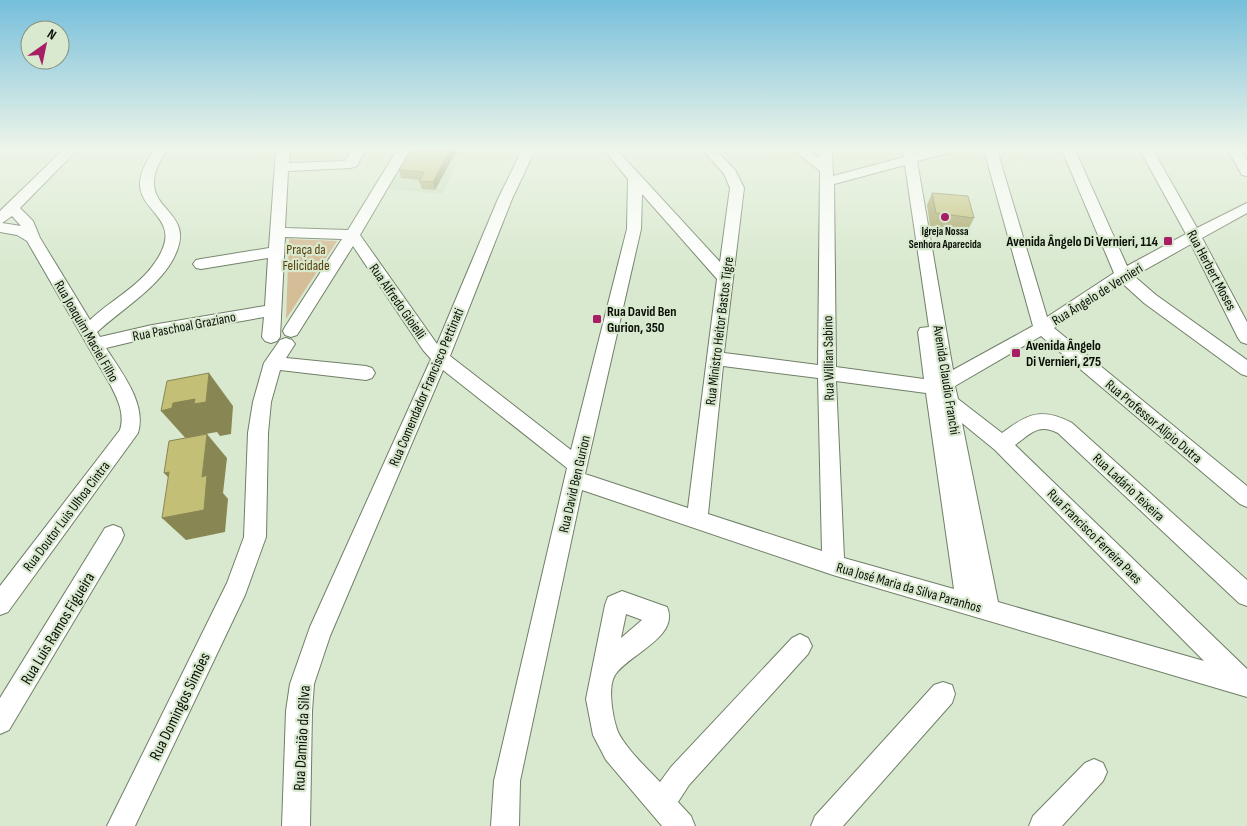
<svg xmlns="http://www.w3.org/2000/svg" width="1247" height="826" viewBox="0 0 1247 826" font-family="'Sofia Sans Condensed',sans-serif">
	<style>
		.built { fill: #c9ddbd }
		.green { fill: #d5bd97 }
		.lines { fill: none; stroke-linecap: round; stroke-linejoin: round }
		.minor-casing { stroke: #707f67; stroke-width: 2 }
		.minor { fill: #fff; fill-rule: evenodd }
		.wall { fill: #a8a466 }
		.shaded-wall { fill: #888653 }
		.building { fill: #c3bf77; stroke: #888653 }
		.poi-dot { fill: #a71e64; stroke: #d9e9cf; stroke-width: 2 }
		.labels { text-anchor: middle; stroke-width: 4.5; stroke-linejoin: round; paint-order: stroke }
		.far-poi-label { font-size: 11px; font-weight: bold; fill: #0a0f07; stroke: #d9e9cf }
		.poi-label { font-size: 14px; font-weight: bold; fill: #0a0f07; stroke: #d9e9cf; text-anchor: start }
		.park-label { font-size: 14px; fill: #5a3f0b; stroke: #d9e9cf }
		.street-label { font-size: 14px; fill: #0a0f07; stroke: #d9e9cf }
		.near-street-label { font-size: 16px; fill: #0a0f07; stroke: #d9e9cf }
	</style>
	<rect width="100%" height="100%" fill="#d9e9cf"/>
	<path class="built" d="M412,150H464L442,194L388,189Z"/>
	<path class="green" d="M289,239L337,241L286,319Z"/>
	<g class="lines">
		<defs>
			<g id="minor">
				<path d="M63,150H77L20,208L33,221L40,238L90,320C111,300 140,286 156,261C185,218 138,213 140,182C141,169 148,160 154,150H167C161,160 154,170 154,182C153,213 198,215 172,261C156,289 121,310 97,332L100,337L152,325L265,306L268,258L201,269L196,268L193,264L196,260L201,259L269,248L276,150H290L289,163L345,161L352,150H365L357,166L351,168L288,171L285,228L348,230L397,150H410L360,235L437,344L498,199L522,150H535L512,199L450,356L571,450L627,229L628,179L604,150H617L720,262L730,188L724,174L703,150H716L735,170L744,188L724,353L818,365L820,171L793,150H808L819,158L818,150H832L833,176L904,157L903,150H916V154L928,150H950L949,153L917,161L953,370L1033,326L984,150H997L1047,317L1114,273L1062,150H1075L1127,266L1186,234L1140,150H1153L1197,228L1247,203V213L1202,238L1247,322V344L1241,342L1238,338L1191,244L1134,276L1156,295L1247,360V376L1241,374L1144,303L1122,283L1054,328L1247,486V507L1240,504L1041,336L955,386L958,399L1002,433C1027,414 1042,407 1072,423L1247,580V606L1239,603L1058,433C1039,423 1031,433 1015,445L1247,669V697L833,575L582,490L520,781L519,826H491L494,781L567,468L443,370L330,636L314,684L312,711L310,826H282L286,711L290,684L310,627L431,359L423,350L353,246L297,335L291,337L285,335L283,331L285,327L342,239L285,237L280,337L277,341L271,343L265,341L262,337L264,317L152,337L106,348C121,372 147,403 138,433L8,612L0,615V586L120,430C125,414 118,400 111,386L27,241L17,235L0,232V211ZM905,165L929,327L920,328L918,332L924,379L836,367L834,184ZM642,194L717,279L688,508L585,474L641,229ZM12,216L21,226L2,223ZM723,366L818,378L822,551L708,514ZM836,381L926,393L954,589L844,558ZM962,423L995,450L1204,661L998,602Z"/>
				<path d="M1228,150H1241L1247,161V176L1242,175Z"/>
				<path d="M286,338L292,340L295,344L286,358L366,366L372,368L375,373L372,378L366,380L280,370L271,402L268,433L266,537L245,595L135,826H107L227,583L244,537L248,433L253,402L264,363L280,340Z"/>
				<path d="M113,525L121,528L124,535L121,542L9,730L0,734V698L105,528Z"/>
				<path d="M622,591L667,607C680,637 629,654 615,675C607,688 613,719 618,732C627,750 646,767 660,782L671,767L792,638L800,634L808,638L812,646L808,654L689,785L678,802L691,816L695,826H662L606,760L593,735L586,699L605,605L608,597ZM626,614L642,620L621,638Z"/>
				<path d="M943,682L952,685L955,694L952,703L843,826H811L815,816L934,685Z"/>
				<path d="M1094,759L1103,763L1107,772L1103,781L1062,826H1029L1033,816L1085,763Z"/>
			</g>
		</defs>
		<use href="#minor" class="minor-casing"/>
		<use href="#minor" class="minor"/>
	</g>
	<g class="wall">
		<path d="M411,150H457L435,190L422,189L419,181L420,180L401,178L399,170Z"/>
		<path d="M932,193L974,218L968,230L930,226L927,205Z"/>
	</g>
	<g class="shaded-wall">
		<path d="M450,150H457L435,190L433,182Z"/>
		<path d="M209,373L233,406L231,434L220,436L217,432L200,435L189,442L161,411L173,403Z"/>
		<path d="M207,434L227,458L223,493L228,499L225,532L186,540L162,518L202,477Z"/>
		<path d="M169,472L187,496L164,473Z"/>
	</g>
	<g class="building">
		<path d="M411,150H450L433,182L419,181L424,172L399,170Z"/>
		<path d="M932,193L968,196L974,218L936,213Z"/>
		<path d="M209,373L206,402L194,404L195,399L173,403L172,408L161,411L167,381Z"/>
		<path d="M207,434L202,477L207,475L204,510L162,518L169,472L164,473L169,441Z"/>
	</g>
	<linearGradient id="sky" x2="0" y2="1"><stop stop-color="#76bfdb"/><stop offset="0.56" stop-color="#eef5e9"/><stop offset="1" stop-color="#eef5e9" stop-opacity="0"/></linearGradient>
	<rect width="1247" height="266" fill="url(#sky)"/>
	<g class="poi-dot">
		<circle cx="945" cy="217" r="5"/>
		<rect x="1163" y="236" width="10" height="10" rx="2.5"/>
		<rect x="592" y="314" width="10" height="10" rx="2.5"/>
		<rect x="1011" y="348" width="10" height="10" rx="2.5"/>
	</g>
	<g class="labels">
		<g class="far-poi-label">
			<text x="945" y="235">Igreja Nossa<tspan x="945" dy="13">Senhora Aparecida</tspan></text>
		</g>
		<g class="poi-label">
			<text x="1158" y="246" text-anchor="end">Avenida Ângelo Di Vernieri, 114</text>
			<text x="607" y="316">Rua David Ben<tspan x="607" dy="16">Gurion, 350</tspan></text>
			<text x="1026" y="350">Avenida Ângelo<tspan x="1026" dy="16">Di Vernieri, 275</tspan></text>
		</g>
		<g class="park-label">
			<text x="306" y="254">Praça da<tspan x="306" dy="16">Felicidade</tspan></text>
		</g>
		<g class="street-label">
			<text transform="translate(1212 270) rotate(62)" y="5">Rua Herbert Moses</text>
			<text transform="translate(1097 294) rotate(-32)" y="5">Rua Ângelo de Vernieri</text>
			<text transform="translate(398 301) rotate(55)" y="5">Rua Alfredo Gioielli</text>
			<text transform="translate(184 326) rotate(-11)" y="5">Rua Paschoal Graziano</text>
			<text transform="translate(87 331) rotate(60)" y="5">Rua Joaquim Maciel Filho</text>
			<text transform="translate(719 331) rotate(-83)" y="5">Rua Ministro Heitor Bastos Tigre</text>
			<text transform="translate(828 358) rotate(-91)" y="5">Rua Willian Sabino</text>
			<text transform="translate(947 380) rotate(81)" y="5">Avenida Claudio Franchi</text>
			<text transform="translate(426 387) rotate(-67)" y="5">Rua Comendador Francisco Pettinati</text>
			<text transform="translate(1154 421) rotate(40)" y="5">Rua Professor Alípio Dutra</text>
			<text transform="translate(574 484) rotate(-77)" y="5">Rua David Ben Gurion</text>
			<text transform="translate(1129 487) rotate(43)" y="5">Rua Ladário Teixeira</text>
			<text transform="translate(66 516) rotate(-53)" y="5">Rua Doutor Luis Ulhoa Cintra</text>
			<text transform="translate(1095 536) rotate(45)" y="5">Rua Francisco Ferreira Paes</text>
			<text transform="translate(909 587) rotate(16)" y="5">Rua José Maria da Silva Paranhos</text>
		</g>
		<g class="near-street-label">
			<text transform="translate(57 628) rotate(-59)" y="6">Rua Luis Ramos Figueira</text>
			<text transform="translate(179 706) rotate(-64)" y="6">Rua Domingos Simões</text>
			<text transform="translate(301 738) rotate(-87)" y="6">Rua Damião da Silva</text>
		</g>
	</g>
	<g transform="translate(45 45) rotate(33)"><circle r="24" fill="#d9e9cf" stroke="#86927f"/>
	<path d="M0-4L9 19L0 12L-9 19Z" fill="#a71e64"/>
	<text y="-8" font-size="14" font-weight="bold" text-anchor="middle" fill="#0a0f07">N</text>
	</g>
</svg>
